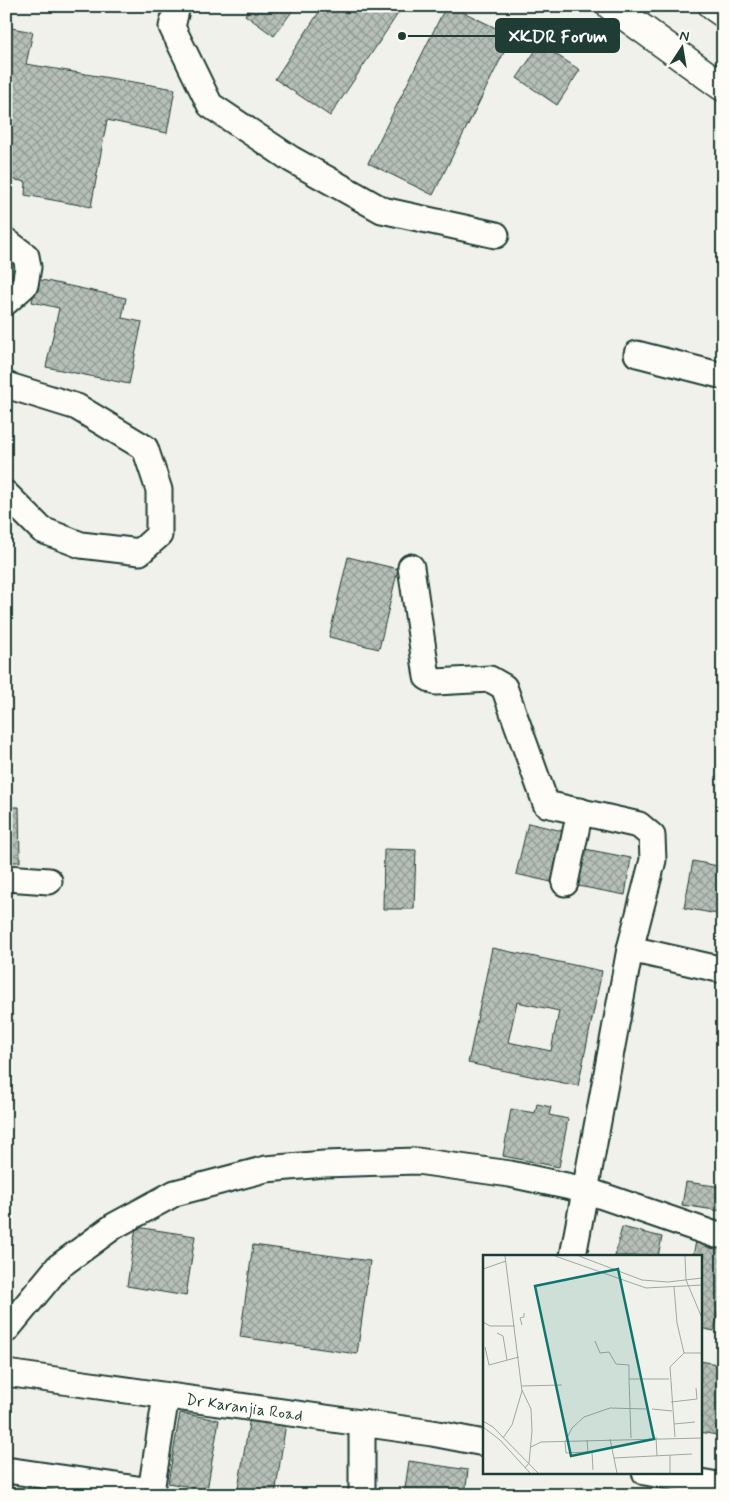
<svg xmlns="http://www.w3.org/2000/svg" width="729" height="1501" viewBox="0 0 729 1501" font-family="Mynerve,sans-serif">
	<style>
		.building { fill: url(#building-cross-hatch); stroke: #1f3d34; fill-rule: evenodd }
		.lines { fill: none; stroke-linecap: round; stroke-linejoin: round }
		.minor-casing { stroke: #1f3d34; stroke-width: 29 }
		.major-casing { stroke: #1f3d34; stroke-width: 31 }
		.minor { stroke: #fdfcf7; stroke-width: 25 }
		.major { stroke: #fdfcf7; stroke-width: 28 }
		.labels { text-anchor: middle; stroke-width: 5; stroke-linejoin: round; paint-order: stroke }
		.street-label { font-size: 16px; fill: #1f3d34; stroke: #fdfcf7 }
		.inset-road { fill: none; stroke: #9ca9a2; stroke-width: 1 }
		.view { fill: #0f766e; fill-opacity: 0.15; stroke: #0f766e; stroke-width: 2.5 }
		.inset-edge { fill: none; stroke: #1f3d34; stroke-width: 2.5 }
		.leader { fill: none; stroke: #1f3d34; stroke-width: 2 }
		.callout-dot { fill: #1f3d34; stroke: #fdfcf7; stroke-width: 2 }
		.callout { fill: #1f3d34; stroke: #1f3d34; stroke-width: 2 }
		.callout-label { font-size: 18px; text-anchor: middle; font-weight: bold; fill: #fff }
	</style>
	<defs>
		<pattern id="building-cross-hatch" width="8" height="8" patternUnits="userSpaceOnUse" patternTransform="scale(1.25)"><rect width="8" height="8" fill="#b6bfb8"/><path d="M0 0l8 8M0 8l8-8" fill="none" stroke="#939c96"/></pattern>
	</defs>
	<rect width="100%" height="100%" fill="#f0f1eb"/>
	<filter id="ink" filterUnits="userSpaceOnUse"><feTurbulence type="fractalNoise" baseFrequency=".02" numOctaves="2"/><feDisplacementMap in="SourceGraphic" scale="10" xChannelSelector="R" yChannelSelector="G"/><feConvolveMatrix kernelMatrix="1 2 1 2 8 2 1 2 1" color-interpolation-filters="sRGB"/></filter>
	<g filter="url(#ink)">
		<g class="building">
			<path d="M251,6H296L274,36L245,15Z"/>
			<path d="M323,6H403L330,116L275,79Z"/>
			<path d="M446,6H451L512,36L433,195L368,163Z"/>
			<path d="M6,27L33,32L26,64L175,89L167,133L107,120L91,207L25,195L26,182L6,178Z"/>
			<path d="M540,44L580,70L557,105L517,78Z"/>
			<path d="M37,279L126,298L122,318L142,322L129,384L46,367L59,308L32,302Z"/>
			<path d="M348,557L398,569L379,649L329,637Z"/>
			<path d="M6,807H19L20,862H6Z"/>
			<path d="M528,823L571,833L560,884L516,874Z"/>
			<path d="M384,849L416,850L414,909H383Z"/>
			<path d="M585,849L631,858L625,895L578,886Z"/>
			<path d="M693,861L723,867V915L684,908Z"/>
			<path d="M492,948L602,971L578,1086L468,1063ZM517,1002L559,1011L551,1051L508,1042Z"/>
			<path d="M537,1104L551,1107L549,1115L568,1119L559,1167L503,1156L511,1109L535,1113Z"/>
			<path d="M686,1182L723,1187V1232L718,1231L721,1211L682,1205Z"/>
			<path d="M136,1227L195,1236L186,1296L127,1286Z"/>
			<path d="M622,1227L662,1237L658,1256H615Z"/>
			<path d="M696,1241L723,1247V1292L714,1331L700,1328V1256H693Z"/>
			<path d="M253,1245L370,1261L357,1354L240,1337Z"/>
			<path d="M700,1361L723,1365V1401L717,1435L700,1432Z"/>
			<path d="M180,1413L219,1420L207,1490L168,1483Z"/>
			<path d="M250,1417L286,1423L275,1495H237Z"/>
			<path d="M409,1461L468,1470L465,1495H404Z"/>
			<path d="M594,1487L631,1495H592Z"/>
		</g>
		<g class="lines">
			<defs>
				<g id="minor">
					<path d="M177,6L172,27L210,105L291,159L382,210L496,235"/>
					<path d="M6,241L26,256L28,267L25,285L6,302"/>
					<path d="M637,354L723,376"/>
					<path d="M6,385L77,407L145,448L159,490V535L140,552L81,545L42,530L6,494"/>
					<path d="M411,567L427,677L436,682L490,679L504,687L546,804L639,825L652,836L653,860L630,949"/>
					<path d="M6,878L49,881"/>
					<path d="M565,883L580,811"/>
					<path d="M573,1256L630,949L723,970"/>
					<path d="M6,1330L58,1267L114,1226L175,1193L266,1169L324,1164L417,1161L510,1174L585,1190L716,1235"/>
					<path id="s1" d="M6,1373L432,1433L484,1443"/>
					<path d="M362,1424V1495"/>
					<path d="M6,1470L151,1491L166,1396"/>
					<path d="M645,1472L723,1486"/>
				</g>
				<g id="major">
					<path d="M611,6L723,87"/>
					<path d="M713,6L723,13"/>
				</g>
			</defs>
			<use href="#minor" class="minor-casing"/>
			<use href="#major" class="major-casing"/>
			<use href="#minor" class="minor"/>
			<use href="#major" class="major"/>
		</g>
	</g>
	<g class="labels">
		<g class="street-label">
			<text dy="6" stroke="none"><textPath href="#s1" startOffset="241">Dr Karanjia Road</textPath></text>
		</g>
	</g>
	<g transform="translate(483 1255)">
		<rect width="219" height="219" fill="#f0f1eb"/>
		<path class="inset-road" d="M72,1L163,33L219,30M96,1L159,25L185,27L219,23M202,1L203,25L219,63M0,14L23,6M191,32L194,68L201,98H219M0,67L7,71H32M39,70L37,63L41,62V58M14,78L20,81L24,105M112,86L117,98L126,97L133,109L146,110V124M2,92L6,110L36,102M39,131L79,130M39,135L48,154L49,176L46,208L42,213M188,147L214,144L213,133M169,154L189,156M0,166L10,172L55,218M191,169L212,167M0,172L17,185L47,218M173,182L174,201M192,182L187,112L201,98M20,183L29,170L39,136L22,1M148,183L146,124H186M127,184L134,218M104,185L105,197L83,198L82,187L89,173L101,162L127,153L163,154M48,192L58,187L219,183M105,197H109L110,215M187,200V218M131,203L209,199"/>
		<path class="view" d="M135,14L171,184L88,201L52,31Z"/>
		<rect width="219" height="219" class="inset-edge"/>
	</g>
	<path class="leader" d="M402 36L496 36"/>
	<circle class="callout-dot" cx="402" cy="36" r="5"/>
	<rect class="callout" x="496" y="19" width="123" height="33" rx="5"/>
	<g class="callout-label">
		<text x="558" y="42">XKDR Forum</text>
	</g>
	<rect width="729" height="1501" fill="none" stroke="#fdfcf7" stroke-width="25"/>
	<rect x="12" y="12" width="704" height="1476" fill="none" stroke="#1f3d34" stroke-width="2" filter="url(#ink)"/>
	<g transform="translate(682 48) rotate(12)" stroke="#fdfcf7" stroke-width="4" paint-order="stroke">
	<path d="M0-4L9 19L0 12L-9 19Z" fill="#1f3d34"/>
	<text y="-8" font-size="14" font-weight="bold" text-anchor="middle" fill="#1f3d34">N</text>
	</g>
</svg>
